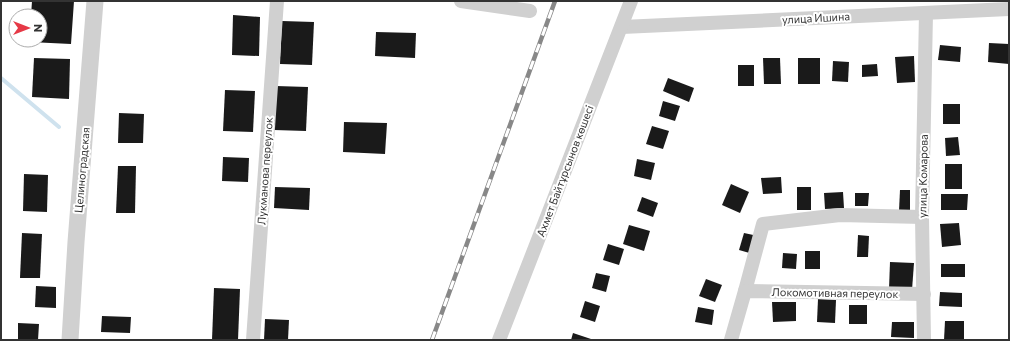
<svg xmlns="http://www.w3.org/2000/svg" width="1010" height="341" viewBox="0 0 1010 341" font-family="Commissioner,sans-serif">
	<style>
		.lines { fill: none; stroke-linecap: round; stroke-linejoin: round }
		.stream { stroke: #cfe2ee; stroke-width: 4 }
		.building { fill: #1a1a1a }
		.minor { stroke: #d0d0d0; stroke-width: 14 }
		.tertiary { stroke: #d0d0d0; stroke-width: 17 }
		.rail-casing { stroke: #888; stroke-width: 4.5 }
		.rail { stroke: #fff; stroke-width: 3; stroke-dasharray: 9; stroke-linecap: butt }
		.labels { text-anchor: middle; stroke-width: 4; stroke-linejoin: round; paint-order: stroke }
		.street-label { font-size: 11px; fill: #333; stroke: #fff }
	</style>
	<rect width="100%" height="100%" fill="#fff"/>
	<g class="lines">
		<path class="stream" d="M1,78L59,127"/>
	</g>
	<g class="building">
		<path d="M32,1H74L71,44L30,42V40H40V16H31Z"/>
		<path d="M233,15L260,17L259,56L232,55Z"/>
		<path d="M282,21L314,22L312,65L280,64Z"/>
		<path d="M376,32L416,33L415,58L375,56Z"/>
		<path d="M989,43L1009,44V64L988,62Z"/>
		<path d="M940,45L961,47L960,62L938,60Z"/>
		<path d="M914,56L915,82L897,83L895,57Z"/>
		<path d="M34,58L70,59L69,99L32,97Z"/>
		<path d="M763,58H780L781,84H764Z"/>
		<rect x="798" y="58" width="22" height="26"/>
		<path d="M833,61L849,62L848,82L832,81Z"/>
		<path d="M877,64L878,76L862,77V65Z"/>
		<rect x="738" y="65" width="16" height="21"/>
		<path d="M668,78L694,88L689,102L663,91Z"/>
		<path d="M276,86L308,87L306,131L274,130Z"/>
		<path d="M225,90L255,91L253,132L223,131Z"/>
		<path d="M663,101L680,106L675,121L659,116Z"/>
		<rect x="943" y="104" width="17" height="20"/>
		<path d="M119,113L144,114L143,143H118Z"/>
		<path d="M344,122L387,123L385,154L343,152Z"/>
		<path d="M652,126L669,131L663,149L646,144Z"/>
		<path d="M958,137L960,155L946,156L945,138Z"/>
		<path d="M223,157L249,158L248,182L222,181Z"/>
		<path d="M637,159L655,163L651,180L634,176Z"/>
		<rect x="945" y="164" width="17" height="25"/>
		<path d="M118,166H136L135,213H116Z"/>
		<path d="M24,174L48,175L47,212L23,211Z"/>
		<path d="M781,177L782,193L763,194L761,178Z"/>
		<path d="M731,184L749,192L740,213L722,205Z"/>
		<path d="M275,187L310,188L309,210L274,208Z"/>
		<rect x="797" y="187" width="14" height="23"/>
		<path d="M900,190H910V212L899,211Z"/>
		<path d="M843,192L844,208L825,209L824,193Z"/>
		<path d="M855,193H869L868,206H855Z"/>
		<path d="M941,194H968L967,210H941Z"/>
		<path d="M642,197L658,203L653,217L637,211Z"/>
		<path d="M959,223L961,245L942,247L940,224Z"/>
		<path d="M629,225L650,231L644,251L623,244Z"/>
		<path d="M22,233L42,234L40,278H20Z"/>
		<path d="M744,233L758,236L753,254L739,250Z"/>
		<path d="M858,235L869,236L868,257H857Z"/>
		<path d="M608,244L624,249L619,265L603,260Z"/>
		<rect x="805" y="251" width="15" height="18"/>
		<path d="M783,253L797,254L796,269L782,268Z"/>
		<path d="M890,262L914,263L912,290L889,289Z"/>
		<rect x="941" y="264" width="24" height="13"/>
		<path d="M596,273L610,276L606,292L592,288Z"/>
		<path d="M706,279L722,285L715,302L699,296Z"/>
		<path d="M36,286L56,287V308L35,307Z"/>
		<path d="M214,288L240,289L238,340H212Z"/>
		<path d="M940,292L962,293V307L939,306Z"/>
		<path d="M818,299L836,300L835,323L817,322Z"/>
		<path d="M585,301L600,306L595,322L580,317Z"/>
		<path d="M772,302H796V321L773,322Z"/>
		<rect x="849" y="305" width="18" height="19"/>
		<path d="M698,307L714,310L712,325L695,322Z"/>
		<path d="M102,316L131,317L130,333L101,332Z"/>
		<path d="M265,319L289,320L288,340H264Z"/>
		<path d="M945,321H964V340H944Z"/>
		<path d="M892,322H914V338L891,337Z"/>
		<path d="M18,323L39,324L38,340H18Z"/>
		<path d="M573,333L591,339L590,340H571Z"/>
	</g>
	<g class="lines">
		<g class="minor">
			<path d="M461,1L530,11"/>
			<path d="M622,27L1009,9"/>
			<path d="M745,291L763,224L840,215L922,217"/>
			<path d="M253,340L277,1"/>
			<path d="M499,340L631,1"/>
			<path d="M731,340L745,291L924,294"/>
			<path d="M924,340L922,217L926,13"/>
		</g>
		<path class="tertiary" d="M70,340L76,242L95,1"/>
		<defs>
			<path id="rail" d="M432,340L555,1"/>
		</defs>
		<use href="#rail" class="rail-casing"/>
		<use href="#rail" class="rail"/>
	</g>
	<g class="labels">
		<g class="street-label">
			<text transform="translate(816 18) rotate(-3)" y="4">улица Ишина</text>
			<text transform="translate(82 170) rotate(-85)" y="4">Целиноградская</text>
			<text transform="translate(265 171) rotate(-86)" y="4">Лукманова переулок</text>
			<text transform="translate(565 171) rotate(-69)" y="4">Ахмет Байтұрсынов көшесі</text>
			<text transform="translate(923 176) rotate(-89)" y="4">улица Комарова</text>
			<text transform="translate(835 293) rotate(1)" y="4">Локомотивная переулок</text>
		</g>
	</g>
	<rect width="1010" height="341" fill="none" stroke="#333333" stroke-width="4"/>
	<g transform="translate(28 28) rotate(90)"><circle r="19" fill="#ffffff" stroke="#adadad"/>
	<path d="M0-3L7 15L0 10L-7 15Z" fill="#e63946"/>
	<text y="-6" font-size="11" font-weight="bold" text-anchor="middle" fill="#333333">N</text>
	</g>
</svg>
